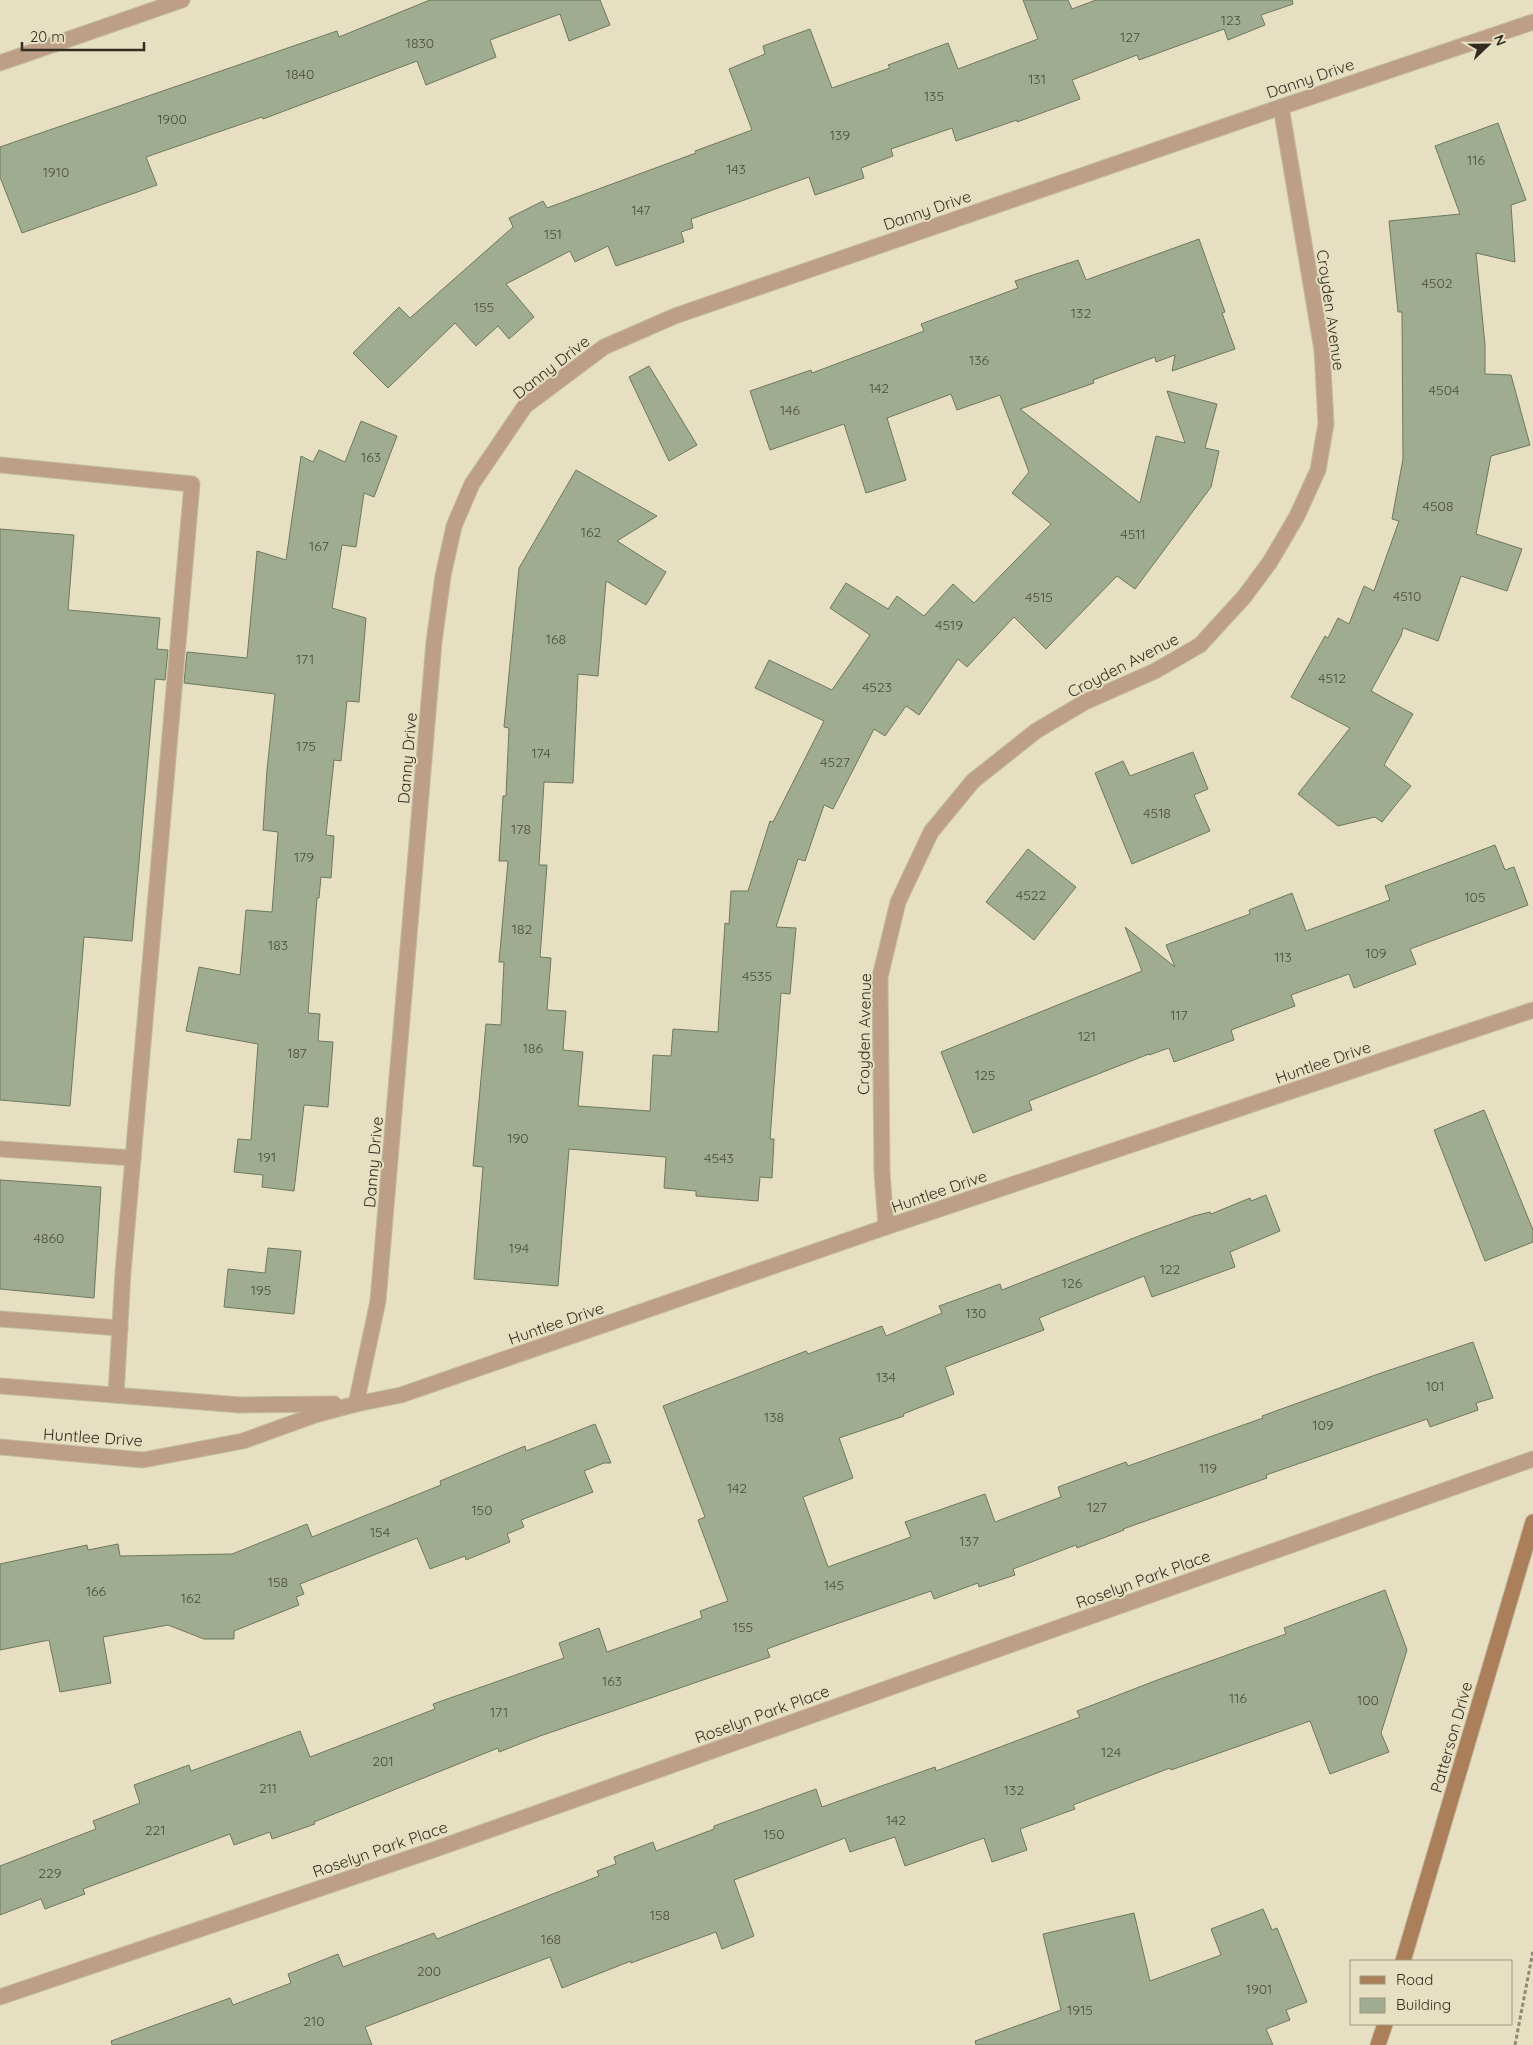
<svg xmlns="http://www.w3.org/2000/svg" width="1533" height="2045" viewBox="0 0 1533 2045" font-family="Quicksand,sans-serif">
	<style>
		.building { fill: #a0ac90; stroke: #6d785e }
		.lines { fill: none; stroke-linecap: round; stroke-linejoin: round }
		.lane-casing { stroke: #c3bba1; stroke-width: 17 }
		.street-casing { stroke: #c3bba1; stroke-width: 17 }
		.secondary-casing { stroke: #c3bba1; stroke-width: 17 }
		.path { stroke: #908a75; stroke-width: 3; stroke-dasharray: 4 2.5; stroke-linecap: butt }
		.lane { stroke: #bc9f86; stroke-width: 15 }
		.street { stroke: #bc9f86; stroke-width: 15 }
		.secondary { stroke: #aa7f59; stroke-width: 15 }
		.labels { text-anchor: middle; stroke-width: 4; stroke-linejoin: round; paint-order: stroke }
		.number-label { font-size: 14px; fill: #4d4d3e }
		.street-label { font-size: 16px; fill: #312d22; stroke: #e7dfc1 }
	</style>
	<rect width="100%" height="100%" fill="#e7dfc1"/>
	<g class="building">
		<path d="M430,0H600L610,25L569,41L560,14L490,40L496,57L426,85L417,61L263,119L262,117L146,157L157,185L22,233L0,177V147L337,31L339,37Z"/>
		<path d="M1023,0H1068L1072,9L1096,0H1292L1293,4L1261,15L1265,25L1228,40L1224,29L1139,60L1137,55L1072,80L1080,99L1017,122V120L956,141L952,128L891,149L893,156L861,168L864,178L815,195L809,177L691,219L693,228L681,232L684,242L616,266L608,246L575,262L570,251L506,284L534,317L509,339L498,326L476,346L455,323L388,388L353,353L399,307L410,318L513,227L509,218L543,201L547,208L696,153L695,151L752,130L729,69L765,54L763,46L810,29L832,88L890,68L888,65L948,43L958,69L1038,39Z"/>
		<path d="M1498,123L1526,200L1511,205L1515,262L1476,253L1485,345V374L1511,375L1530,445L1491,456L1476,534L1522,549L1507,591L1461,576L1438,641L1403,628L1401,636L1371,691L1413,714L1384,765L1411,786L1382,822L1375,817L1338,826L1298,794L1350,728L1291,697L1325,636L1328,638L1338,618L1349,624L1364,586L1374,591L1399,521L1392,519L1403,459L1402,312H1398L1389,221L1460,214L1435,146Z"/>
		<path d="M1199,239L1225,312L1222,313L1235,349L1172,371L1175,355L1156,362L1155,357L1093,380L1094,383L1020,409L1140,503L1156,436L1185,443L1167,391L1217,404L1205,448L1219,451L1211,487L1135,589L1117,576L1046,649L1014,617L967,667L958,659L919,715L906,706L885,736L874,729L833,809L824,805L805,861L798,859L776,927L796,928L790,994L781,993L770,1139H774L772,1178L760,1177L758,1201L696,1196V1191L664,1188L666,1157L569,1149L558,1286L474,1279L483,1167L473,1166L486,1024L501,1025L504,962H499L508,861H499L503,796H506L509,728L504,727L519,568L576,470L657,516L617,541L666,572L646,605L606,581L598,676L578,674L573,783L544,782L539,865H547L540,957L551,958L547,1010L566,1011L563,1050L583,1052L578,1106L650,1111L653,1055L671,1056L673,1029L718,1032L725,923L729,924L731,891H748L770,821L773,822L824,721L755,688L769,660L832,690L870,635L830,608L846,583L888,609L897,596L924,616L953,584L974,603L1051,524L1012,493L1029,472L1000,395L957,410L951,394L887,418L906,480L866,493L844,424L770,450L750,391L811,370L812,373L924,331L921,324L1018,288L1015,281L1078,260L1086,280Z"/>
		<path d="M649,366L697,445L669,461L629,377Z"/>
		<path d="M361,421L397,436L374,497L364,493L356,547L342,545L332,608L366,618L359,702L347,701L341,761L334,760L326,835L334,836L331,878L321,877L319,898H317L308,1013L320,1014L318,1041L333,1042L328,1107L304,1105L294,1191L262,1187L263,1175L234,1172L238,1139L251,1140L258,1044L186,1031L199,967L240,975L246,910L272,912L278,832L263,830L267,770L275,694L184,683L187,652L247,658L257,551L286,560L301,456L313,462L319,450L345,462Z"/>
		<path d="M0,529L74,535L68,610L160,618L157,649L168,650L165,680L155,679L132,941L84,937L70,1106L0,1100Z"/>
		<path d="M1193,752L1208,789L1194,795L1210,831L1132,864L1095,773L1123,761L1130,776Z"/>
		<path d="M1495,845L1505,870L1514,867L1528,905L1410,949L1416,964L1354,988L1349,974L1291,995L1295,1006L1231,1030L1234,1040L1174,1062L1169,1048L1149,1055V1054L1029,1101L1032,1110L973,1133L941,1052L1142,971L1125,927L1175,967L1166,945L1250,914L1249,910L1292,893L1306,931L1390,900L1385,886Z"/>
		<path d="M1028,849L1076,887L1034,940L986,902Z"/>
		<path d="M1484,1110L1533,1230V1242L1485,1261L1434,1130Z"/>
		<path d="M0,1180L101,1187L94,1298L0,1289Z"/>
		<path d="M1266,1195L1280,1231L1230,1252L1235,1267L1152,1297L1144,1276L1039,1318L1044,1330L945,1367L954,1394L903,1414L904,1416L839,1438L853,1478L803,1497L828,1567L911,1537L905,1522L985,1494L995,1522L1061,1497L1058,1487L1126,1462L1128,1466L1263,1418L1262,1416L1378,1374L1473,1342L1493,1398L1476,1403L1478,1410L1430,1427L1427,1419L1266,1475L1267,1478L1123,1529L1124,1530L1077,1548L1076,1545L1013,1569L1015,1575L979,1587L978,1583L934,1599L931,1591L813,1632L767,1649L770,1657L540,1736L499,1752L498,1748L314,1822L315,1824L272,1839L270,1832L234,1845L230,1834L83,1889L85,1894L45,1909L41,1899L0,1915V1866L96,1829L93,1821L140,1803L134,1785L189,1765L191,1771L300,1731L310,1757L435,1709L433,1704L564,1658L559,1643L599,1628L607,1652L702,1618L700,1611L728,1601L698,1520L705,1517L663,1406L806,1351L808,1354L882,1326L886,1336L942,1313L939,1306L1000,1284L1002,1290L1144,1234L1194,1216L1210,1212L1211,1214L1250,1198L1251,1201Z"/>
		<path d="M268,1248L301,1251L294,1314L224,1307L228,1269L265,1273Z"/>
		<path d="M595,1424L611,1463H604L584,1471L593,1492L521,1520L524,1527L507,1534L510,1542L466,1560L465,1556L430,1569L417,1538L300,1584L304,1594L296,1597L299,1605L234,1631V1639H204L168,1625L103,1637L111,1683L60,1692L49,1640L0,1650V1564L87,1545L88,1550L118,1544L120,1556L232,1554L307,1524L312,1537L441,1485L440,1481L525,1446L526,1451Z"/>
		<path d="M1385,1590L1407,1650L1381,1733L1389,1752L1330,1774L1310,1721L1171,1770L1170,1768L1073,1805L1075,1809L1020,1829L1027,1850L992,1862L984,1838L905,1866L895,1837L850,1852L845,1838L734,1880L754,1936L722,1949L716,1932L631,1963V1961L562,1988L550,1957L365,2027L372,2045H112L111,2041L230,1998L233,2005L291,1983L288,1974L338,1954L343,1967L434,1933L437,1939L599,1876L597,1871L616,1864L614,1857L653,1842L656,1851L714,1829V1826L816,1789L822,1807L935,1767L936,1771L1080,1717L1077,1711L1160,1679L1286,1634L1284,1628Z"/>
		<path d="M1263,1909L1272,1930L1277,1928L1307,2002L1286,2010L1290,2020L1266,2029L1273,2045H976L975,2041L1061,2010L1043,1934L1134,1913L1150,1981L1221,1955L1211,1929Z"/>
	</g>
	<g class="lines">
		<defs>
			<g id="lane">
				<path d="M0,465L192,484L133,1158"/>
				<path d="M0,1149L133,1158L123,1272L116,1395"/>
				<path d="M0,1319L120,1328"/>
			</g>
			<g id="street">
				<path d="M0,63L182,0"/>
				<path d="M886,1227L882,1172L880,977L898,902L931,832L973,781L1036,731L1085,702L1155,671L1200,645L1244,597L1270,562L1297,516L1318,470L1326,424L1322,350L1281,107"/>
				<path d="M0,1386L240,1405L334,1404"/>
				<path d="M356,1404L378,1301L434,642L443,576L454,526L472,484L525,406L604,347L675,316L1281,107L1533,22"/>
				<path d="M0,1447L143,1460L243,1441L315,1415L356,1404L401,1395L886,1227L1533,1010"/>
				<path d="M0,1997L433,1850L1533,1459"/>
			</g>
			<g id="secondary">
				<path d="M1403,1961L1533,1522"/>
				<path d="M1378,2045L1385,2024"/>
			</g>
		</defs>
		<use href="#lane" class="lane-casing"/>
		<use href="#street" class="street-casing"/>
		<use href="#secondary" class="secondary-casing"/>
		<path class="path" d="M1515,2045L1533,1951"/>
		<use href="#lane" class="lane"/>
		<use href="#street" class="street"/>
		<use href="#secondary" class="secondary"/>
	</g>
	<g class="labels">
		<g class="number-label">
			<text x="1231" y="25">123</text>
			<text x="1130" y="42">127</text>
			<text x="420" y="48">1830</text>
			<text x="300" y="79">1840</text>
			<text x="1037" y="84">131</text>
			<text x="934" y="101">135</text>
			<text x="172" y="124">1900</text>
			<text x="840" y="140">139</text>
			<text x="1476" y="165">116</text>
			<text x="736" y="174">143</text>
			<text x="56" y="177">1910</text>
			<text x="641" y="215">147</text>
			<text x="553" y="239">151</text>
			<text x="1437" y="288">4502</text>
			<text x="484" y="312">155</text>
			<text x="1081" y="318">132</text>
			<text x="979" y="365">136</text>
			<text x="879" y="393">142</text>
			<text x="1444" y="395">4504</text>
			<text x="790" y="415">146</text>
			<text x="371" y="462">163</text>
			<text x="1438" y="511">4508</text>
			<text x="591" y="537">162</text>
			<text x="1133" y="539">4511</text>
			<text x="319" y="551">167</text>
			<text x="1407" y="601">4510</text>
			<text x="1039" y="602">4515</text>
			<text x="949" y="630">4519</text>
			<text x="556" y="644">168</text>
			<text x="305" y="664">171</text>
			<text x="1332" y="683">4512</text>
			<text x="877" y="692">4523</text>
			<text x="306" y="751">175</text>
			<text x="541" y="758">174</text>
			<text x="835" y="767">4527</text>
			<text x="1157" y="818">4518</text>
			<text x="521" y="834">178</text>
			<text x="304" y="862">179</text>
			<text x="1031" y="900">4522</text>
			<text x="1475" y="902">105</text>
			<text x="522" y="934">182</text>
			<text x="278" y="950">183</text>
			<text x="1376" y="958">109</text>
			<text x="1283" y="962">113</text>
			<text x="757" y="981">4535</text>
			<text x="1179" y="1020">117</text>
			<text x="1087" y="1041">121</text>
			<text x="533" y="1053">186</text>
			<text x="297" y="1058">187</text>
			<text x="985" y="1080">125</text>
			<text x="518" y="1143">190</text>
			<text x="267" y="1162">191</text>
			<text x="719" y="1163">4543</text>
			<text x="49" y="1243">4860</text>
			<text x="519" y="1253">194</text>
			<text x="1170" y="1274">122</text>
			<text x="1072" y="1288">126</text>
			<text x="261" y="1295">195</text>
			<text x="976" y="1318">130</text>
			<text x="886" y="1382">134</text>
			<text x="1435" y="1391">101</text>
			<text x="774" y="1422">138</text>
			<text x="1323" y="1430">109</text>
			<text x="1208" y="1473">119</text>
			<text x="737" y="1493">142</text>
			<text x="1097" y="1512">127</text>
			<text x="482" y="1515">150</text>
			<text x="380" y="1537">154</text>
			<text x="969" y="1546">137</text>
			<text x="278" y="1587">158</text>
			<text x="834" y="1590">145</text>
			<text x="96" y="1596">166</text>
			<text x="191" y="1603">162</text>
			<text x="743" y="1632">155</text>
			<text x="612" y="1686">163</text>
			<text x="1238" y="1703">116</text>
			<text x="1368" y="1705">100</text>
			<text x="499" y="1717">171</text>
			<text x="1111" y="1757">124</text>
			<text x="383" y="1766">201</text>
			<text x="268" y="1793">211</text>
			<text x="1014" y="1795">132</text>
			<text x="896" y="1825">142</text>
			<text x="155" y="1835">221</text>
			<text x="774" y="1839">150</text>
			<text x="50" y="1878">229</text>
			<text x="660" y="1920">158</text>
			<text x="551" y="1944">168</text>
			<text x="429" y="1976">200</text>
			<text x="1259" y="1994">1901</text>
			<text x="1080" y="2015">1915</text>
			<text x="314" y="2026">210</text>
		</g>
		<g class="street-label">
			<text transform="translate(1310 78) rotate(-19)" y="6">Danny Drive</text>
			<text transform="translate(927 210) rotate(-19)" y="6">Danny Drive</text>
			<text transform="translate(1331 310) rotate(82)" y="6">Croyden Avenue</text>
			<text transform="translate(551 367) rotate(-38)" y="6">Danny Drive</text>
			<text transform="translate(1123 665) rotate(-27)" y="6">Croyden Avenue</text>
			<text transform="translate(407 758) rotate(-85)" y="6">Danny Drive</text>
			<text transform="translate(864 1034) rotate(-89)" y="6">Croyden Avenue</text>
			<text transform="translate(1323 1062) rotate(-19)" y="6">Huntlee Drive</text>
			<text transform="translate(373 1162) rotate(-85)" y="6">Danny Drive</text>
			<text transform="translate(939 1191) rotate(-19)" y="6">Huntlee Drive</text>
			<text transform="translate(556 1323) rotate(-19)" y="6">Huntlee Drive</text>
			<text transform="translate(93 1437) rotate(4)" y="6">Huntlee Drive</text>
			<text transform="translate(1143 1579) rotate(-20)" y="6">Roselyn Park Place</text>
			<text transform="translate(762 1714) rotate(-20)" y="6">Roselyn Park Place</text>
			<text transform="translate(1451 1737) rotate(-74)" y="6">Patterson Drive</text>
			<text transform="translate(380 1849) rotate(-19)" y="6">Roselyn Park Place</text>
		</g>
	</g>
	<rect x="1350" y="1960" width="162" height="65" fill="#e7dfc1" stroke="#9e9881"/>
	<rect x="1360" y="1976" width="25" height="8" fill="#aa7f59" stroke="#9e9881"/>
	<text x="1396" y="1985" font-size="15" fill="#312d22">Road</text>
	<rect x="1360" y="1998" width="25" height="15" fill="#a0ac90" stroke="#9e9881"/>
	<text x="1396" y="2010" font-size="15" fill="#312d22">Building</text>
	<g transform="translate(1488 45) rotate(68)" stroke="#e7dfc1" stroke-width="4" paint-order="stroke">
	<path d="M0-4L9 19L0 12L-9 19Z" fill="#312d22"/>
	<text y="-8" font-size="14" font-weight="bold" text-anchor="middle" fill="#312d22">N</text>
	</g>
	<path d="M22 42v8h122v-8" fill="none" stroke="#312d22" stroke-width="2.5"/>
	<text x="30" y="42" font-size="15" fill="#312d22" stroke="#e7dfc1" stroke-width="4" paint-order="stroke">20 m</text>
</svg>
